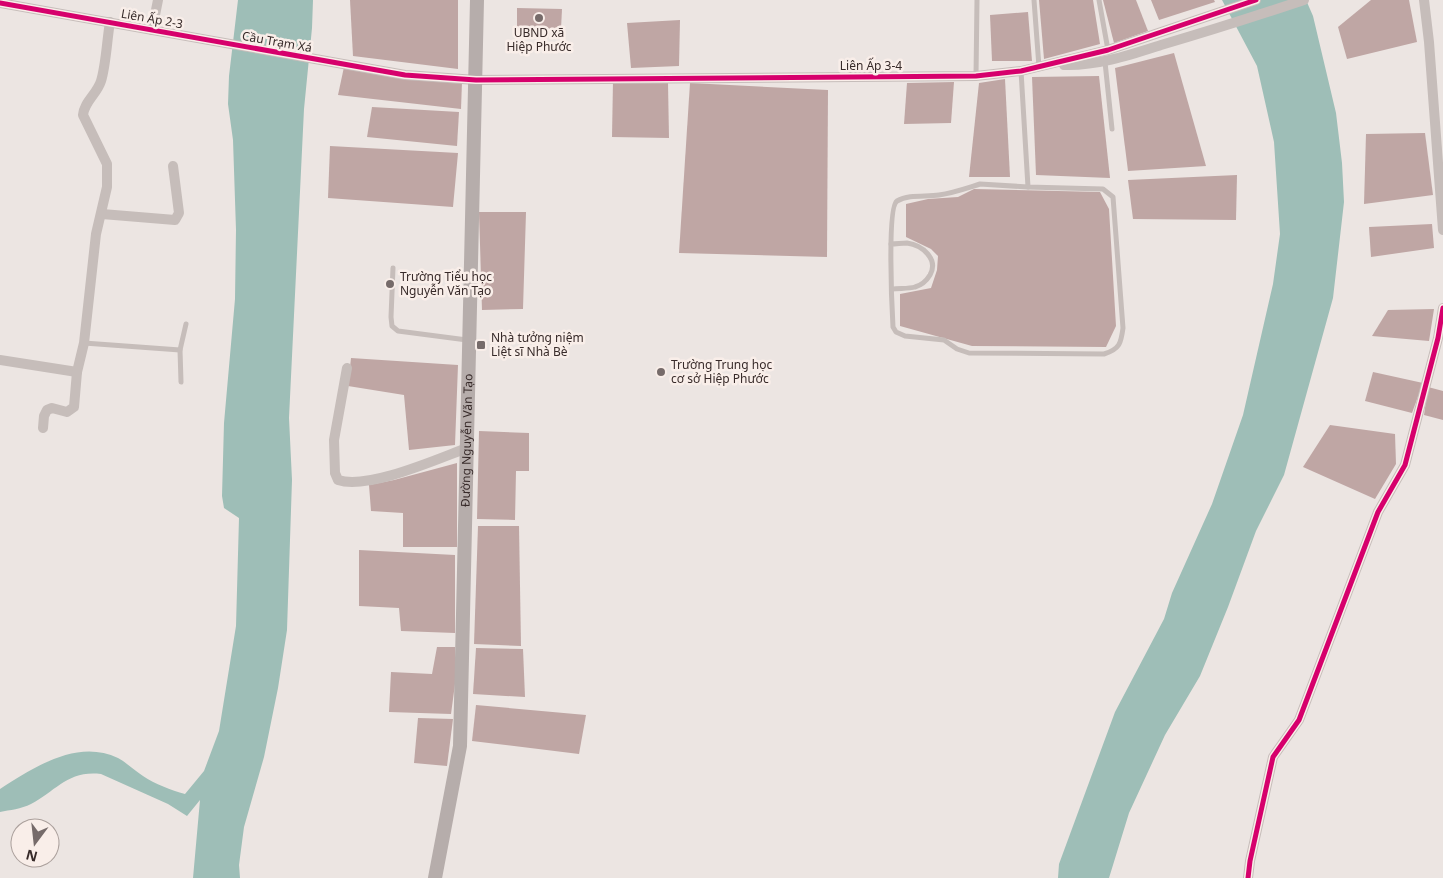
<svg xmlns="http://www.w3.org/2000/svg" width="1443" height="878" viewBox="0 0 1443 878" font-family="'Noto Sans',sans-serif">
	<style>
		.water { fill: #9ebeb7 }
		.building { fill: #bfa6a4 }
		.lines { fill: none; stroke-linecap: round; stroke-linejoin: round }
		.lane { stroke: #c6bdba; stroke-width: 5 }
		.street { stroke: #c6bdba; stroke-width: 10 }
		.secondary { stroke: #b6adab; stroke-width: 14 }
		.cycleway-casing { stroke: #f9eee9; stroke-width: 8 }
		.cycleway { stroke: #d6006c; stroke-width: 5 }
		.poi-dot { fill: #766b6a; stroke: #f9eee9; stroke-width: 2 }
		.labels { text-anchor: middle; stroke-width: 5; stroke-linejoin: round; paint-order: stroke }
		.street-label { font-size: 12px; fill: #372a29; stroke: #f9eee9 }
		.poi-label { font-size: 12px; fill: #372a29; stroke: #f9eee9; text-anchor: start }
	</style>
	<rect width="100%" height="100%" fill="#ece5e2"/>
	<g class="water">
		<path d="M238,0H313L312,28L304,109L289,418L292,480L287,630L278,688L264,757L244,827L239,865L240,878H193L200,800L187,816L168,804L101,774C68,770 56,791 31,804C21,809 10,810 0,812V789C33,768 77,738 118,758C127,763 134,770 143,776C155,784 171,790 185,794L204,771L219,731L236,626L239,518L224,508L222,496L224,423L235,299L236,230L233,140L228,104L229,76Z"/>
		<path d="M1222,0H1306L1313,16L1336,113L1342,163L1344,202L1333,298L1284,475L1256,531L1228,607L1200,676L1165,735L1129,813L1109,878H1058L1059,864L1115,712L1164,619L1172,593L1212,504L1243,415L1273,284L1280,234L1274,142L1257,66Z"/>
	</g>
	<g class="building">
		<path d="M350,0H458V69L353,56Z"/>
		<path d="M1039,0H1093L1100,44L1044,59Z"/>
		<path d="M1103,0H1136L1148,31L1114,43Z"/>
		<path d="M1151,0H1214L1215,2L1159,20Z"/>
		<path d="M1371,0H1409L1417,42L1347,59L1338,27Z"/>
		<path d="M517,8L562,9L561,29L517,28Z"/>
		<path d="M1028,12L1032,61H992L990,15Z"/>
		<path d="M680,20L679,66L631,68L627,23Z"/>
		<path d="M1174,53L1206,166L1128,171L1115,68Z"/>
		<path d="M344,67L462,82L461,109L338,95Z"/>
		<path d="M1099,76L1110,178L1036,175L1032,77Z"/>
		<path d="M1005,79L1010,177H969L979,83Z"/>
		<path d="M613,81L668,83L669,138L612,137Z"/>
		<path d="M954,82L951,123L904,124L907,83Z"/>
		<path d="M690,83L828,90L827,257L679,253Z"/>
		<path d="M372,107L459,112L457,146L367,137Z"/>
		<path d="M1425,133L1433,195L1364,204L1366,134Z"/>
		<path d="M330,146L458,153L453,207L328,198Z"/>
		<path d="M1237,175L1236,220L1133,219L1128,180Z"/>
		<path d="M974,189L1100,192L1109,209L1116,326L1106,347L972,346L900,326V294L931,288L937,270L938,256L931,249L906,237V204L928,199L958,197Z"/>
		<path d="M479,212H526L523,309L482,310Z"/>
		<path d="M1432,224L1434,248L1371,257L1369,227Z"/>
		<path d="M1434,309L1429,341L1372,336L1388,310Z"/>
		<path d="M351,358L458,365L455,445L409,450L404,395L348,386Z"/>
		<path d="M1373,372L1423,383L1412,413L1365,401Z"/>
		<path d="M1428,387L1443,391V420L1424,415Z"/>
		<path d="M1330,425L1395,434L1396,464L1375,499L1303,467Z"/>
		<path d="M479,431L529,433V471H516L515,520L477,519Z"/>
		<path d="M457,463V547H403V513L371,511L369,485L394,480Z"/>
		<path d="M478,526H519L521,646L474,644Z"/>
		<path d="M359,550L455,555V633L401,631L399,608L359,606Z"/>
		<path d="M437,647H455V684L451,714L389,712L391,672L432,674Z"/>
		<path d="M476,648L523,649L525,697L473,694Z"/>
		<path d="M476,705L586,715L579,754L472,741Z"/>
		<path d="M418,718L453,719L447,766L414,763Z"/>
	</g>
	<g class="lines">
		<g class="lane">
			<path d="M1034,0L1039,67"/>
			<path d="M1099,0L1108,50"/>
			<path d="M1105,62L1112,129"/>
			<path d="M1021,71L1028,187"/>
			<path d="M976,76L977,0"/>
			<path d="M980,184L1028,187L1103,189L1113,197L1123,328C1121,343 1120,349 1104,354L969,353L957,349L944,340L905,336L896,332L893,327C892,310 887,207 897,201C909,194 926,197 939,195C953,193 967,188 980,184Z"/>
			<path d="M891,244C896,244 902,243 907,243C922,245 939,259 930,275C927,280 922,285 915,287C909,289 899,288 892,289"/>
			<path d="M393,268L391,317L392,326L398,331L467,340"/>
			<path d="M84,343L180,350"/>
			<path d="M181,382L180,350L186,324"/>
		</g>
		<g class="street">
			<path d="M1424,0L1429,42L1443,230"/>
			<path d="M0,3L405,75L476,80L976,76L1021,71L1108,50L1256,0"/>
			<path d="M152,30L158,0"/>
			<path d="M1064,65C1098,66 1130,55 1161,45C1209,31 1256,16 1304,0"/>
			<path d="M102,214L175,220L179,213L173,166"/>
			<path d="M0,360L77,372"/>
			<path d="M347,368L334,440L335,473L338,480C368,490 437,459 467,448"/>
			<path d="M43,428L44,416L47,410L52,408L67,412L74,407L77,372L84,343L96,234L107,187V164L83,115C84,102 97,94 101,81C106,65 107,39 110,22"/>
			<path d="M1248,878L1250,861L1273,757L1299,720L1378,512L1405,465L1438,338L1443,308"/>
		</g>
		<path class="secondary" id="s1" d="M435,878L460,746L477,0"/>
		<defs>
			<g id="cycleway">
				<path d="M0,3L405,75L476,80L976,76L1021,71L1108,50L1256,0"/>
				<path d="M1248,878L1250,861L1273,757L1299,720L1378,512L1405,465L1438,338L1443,308"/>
			</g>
		</defs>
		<use href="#cycleway" class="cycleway-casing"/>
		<use href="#cycleway" class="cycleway"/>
	</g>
	<g class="poi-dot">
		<circle cx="539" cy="18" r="5"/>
		<circle cx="390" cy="284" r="5"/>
		<rect x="476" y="340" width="10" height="10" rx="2.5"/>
		<circle cx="661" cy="372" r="5"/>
	</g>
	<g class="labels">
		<g class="street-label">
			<text transform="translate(152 19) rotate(10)" y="4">Liên Ấp 2-3</text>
			<text transform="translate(277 42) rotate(10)" y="4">Cầu Trạm Xá</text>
			<text x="871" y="70">Liên Ấp 3-4</text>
			<text dy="4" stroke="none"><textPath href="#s1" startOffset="440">Đường Nguyễn Văn Tạo</textPath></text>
		</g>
		<g class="poi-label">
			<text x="539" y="37" text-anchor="middle">UBND xã<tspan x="539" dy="14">Hiệp Phước</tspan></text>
			<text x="400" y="281">Trường Tiểu học<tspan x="400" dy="14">Nguyễn Văn Tạo</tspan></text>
			<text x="491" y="342">Nhà tưởng niệm<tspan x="491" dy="14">Liệt sĩ Nhà Bè</tspan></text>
			<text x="671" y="369">Trường Trung học<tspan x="671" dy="14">cơ sở Hiệp Phước</tspan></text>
		</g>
	</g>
	<g transform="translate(35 843) rotate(195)"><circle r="24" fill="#f9eee9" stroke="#aba09c"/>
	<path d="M0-4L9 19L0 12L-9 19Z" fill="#766b6a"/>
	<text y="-8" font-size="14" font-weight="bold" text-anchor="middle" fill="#372a29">N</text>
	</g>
</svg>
